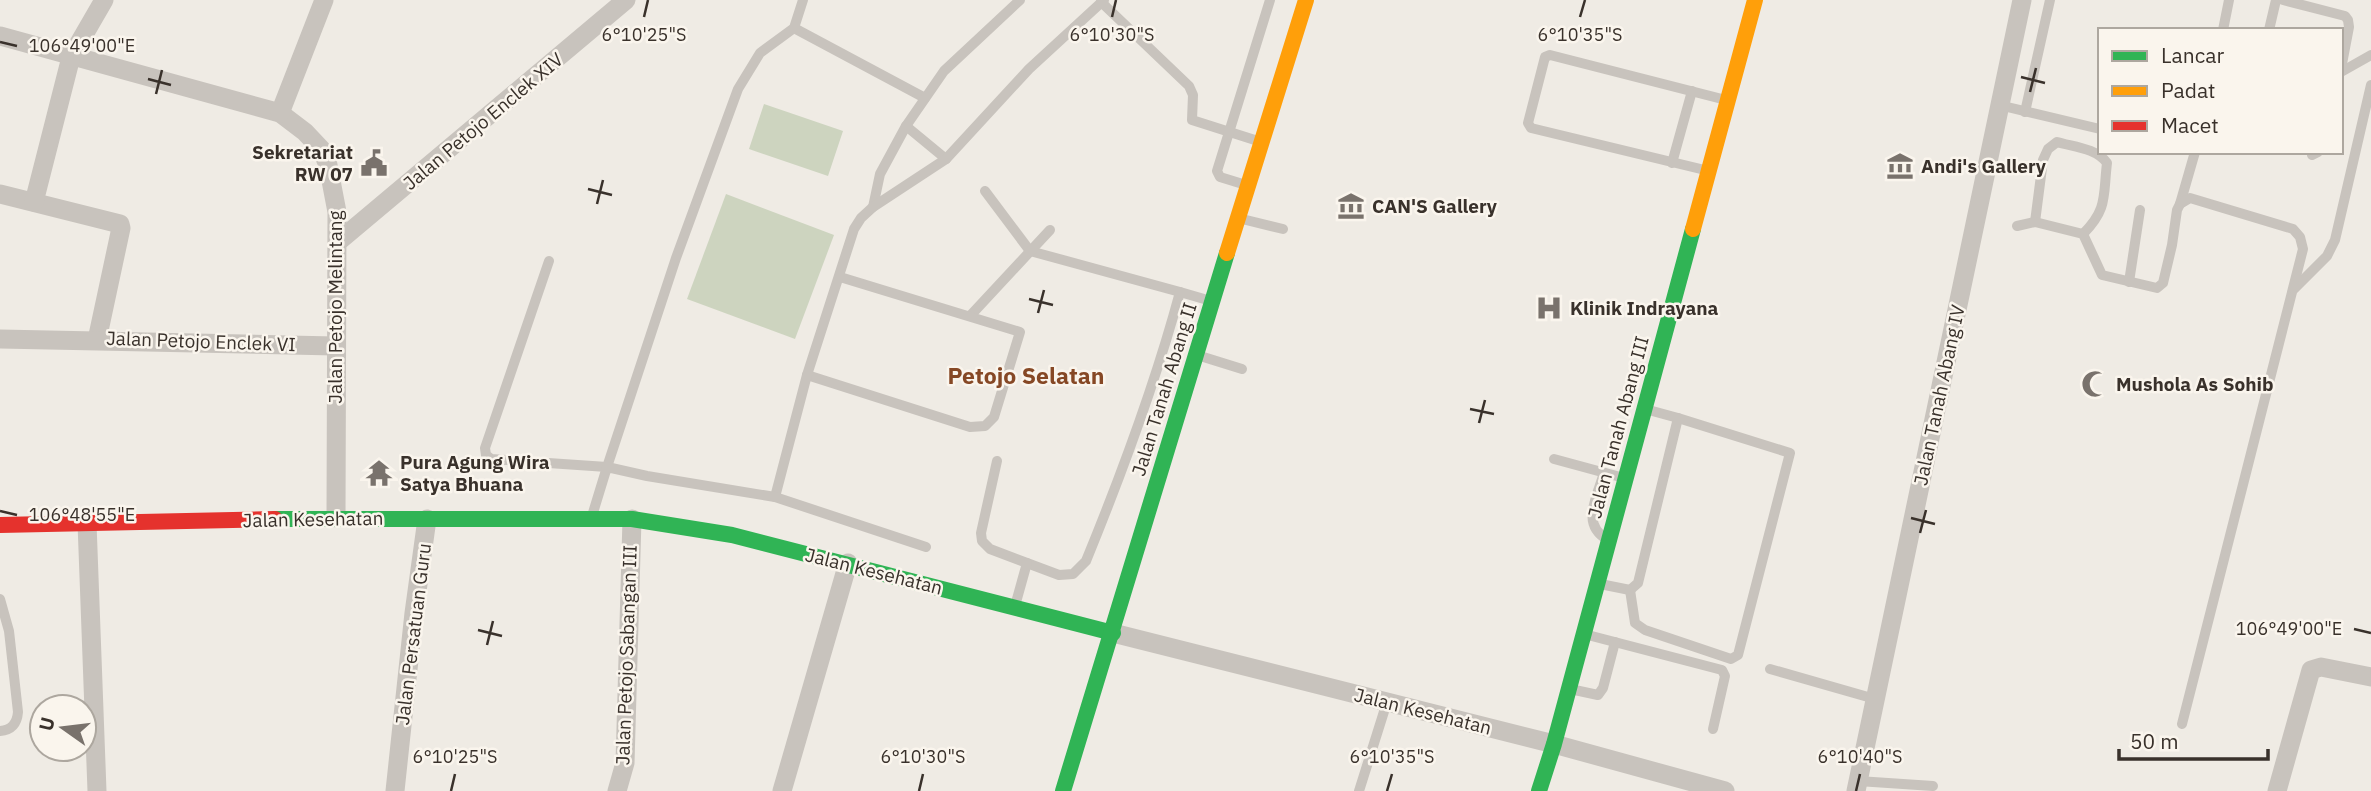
<svg xmlns="http://www.w3.org/2000/svg" width="2371" height="791" viewBox="0 0 2371 791" font-family="'IBM Plex Sans',sans-serif">
	<style>
		.green { fill: #cdd4bf }
		.lines { fill: none; stroke-linecap: round; stroke-linejoin: round }
		.lane { stroke: #c8c3bd; stroke-width: 10 }
		.street { stroke: #c8c3bd; stroke-width: 19 }
		.fast { stroke: #30b455; stroke-width: 16 }
		.slow { stroke: #ff9f0a; stroke-width: 16 }
		.jam { stroke: #e5322d; stroke-width: 16 }
		.ticks { fill: none; stroke: #39312b; stroke-width: 2.5 }
		.labels { text-anchor: middle; stroke-width: 5; stroke-linejoin: round; paint-order: stroke }
		.street-label { font-size: 19px; fill: #39312b; stroke: #faf5ed }
		.poi-label { font-size: 19px; font-weight: bold; fill: #39312b; stroke: #faf5ed; text-anchor: start }
		.quarter-label { font-size: 23px; font-weight: bold; fill: #864825; stroke: #faf5ed }
		.ticks-label { font-size: 18px; text-anchor: middle; fill: #39312b; stroke: #faf5ed; stroke-width: 5; stroke-linejoin: round; paint-order: stroke }
	</style>
	<rect width="100%" height="100%" fill="#efebe4"/>
	<g class="green">
		<path d="M764,104L843,131L828,176L749,149Z"/>
		<path d="M726,194L834,235L795,339L687,299Z"/>
	</g>
	<g class="lines">
		<g class="lane">
			<path d="M2283,0L2345,16L2348,20L2349,27L2341,69"/>
			<path d="M1101,2L1189,86L1193,95L1192,120L1258,141"/>
			<path d="M794,28L925,98"/>
			<path d="M2223,30L2229,0"/>
			<path d="M2269,30L2276,0"/>
			<path d="M2341,72L2371,55"/>
			<path d="M1999,105L2100,129"/>
			<path d="M2025,112L2050,0"/>
			<path d="M906,126L946,159"/>
			<path d="M2312,155L2318,152"/>
			<path d="M1672,163L1692,91"/>
			<path d="M1709,171L1531,128L1528,123L1545,57L1550,55L1726,100"/>
			<path d="M1246,185L1220,177L1217,171L1270,0"/>
			<path d="M985,191L1030,251L1180,292"/>
			<path d="M2180,204L2195,152"/>
			<path d="M873,207L880,174L906,126L944,71L1020,0"/>
			<path d="M1238,218L1283,229"/>
			<path d="M2035,222L2043,160L2048,149L2057,142C2074,147 2096,148 2107,163C2103,196 2108,209 2083,234"/>
			<path d="M2017,226L2035,222L2083,234L2102,275L2157,288L2163,283L2172,245L2177,210L2180,204L2190,198L2293,229L2300,237L2303,249L2182,724"/>
			<path d="M549,261L485,448L486,455L491,459L607,467L676,258L738,89L760,53L794,28L803,0"/>
			<path d="M2129,282L2140,210"/>
			<path d="M2294,289L2327,256L2335,240L2371,85"/>
			<path d="M970,316L1050,230"/>
			<path d="M1197,355L1242,369"/>
			<path d="M807,375L970,427L985,426L994,417L1020,332L840,277"/>
			<path d="M1554,459L1624,478"/>
			<path d="M997,461L981,533L982,541L990,549L1059,575L1073,574L1086,561C1122,473 1155,385 1180,292L1211,301"/>
			<path d="M1604,473C1597,497 1580,525 1608,540"/>
			<path d="M775,497L807,375L854,229L861,218L873,207L946,159L1029,69L1104,0"/>
			<path d="M592,516L607,467L647,476L775,497L926,547"/>
			<path d="M1600,584L1630,590L1638,583L1678,418L1645,409"/>
			<path d="M1630,590L1635,623L1645,630L1731,659L1738,655L1790,453L1678,418"/>
			<path d="M0,599L9,631L18,712C17,724 11,730 0,731"/>
			<path d="M1015,606L1027,563"/>
			<path d="M1584,634L1722,670L1725,676L1713,729"/>
			<path d="M1770,669L1875,699"/>
			<path d="M1570,689L1598,695L1603,688L1615,642"/>
			<path d="M1858,781L1933,786"/>
			<path d="M1359,791L1387,702"/>
		</g>
		<g class="street">
			<path d="M0,36L280,113L305,132L321,149L328,165L337,212L336,518"/>
			<path d="M280,113L324,0"/>
			<path d="M0,194L120,224L121,228L97,340"/>
			<path d="M34,202L71,57L104,0"/>
			<path d="M339,241L626,0"/>
			<path d="M0,339L335,346"/>
			<path d="M87,523L97,791"/>
			<path d="M1113,633L1554,744L1725,791"/>
			<path d="M395,791L414,613L427,519"/>
			<path d="M617,791L625,763L632,519"/>
			<path d="M782,791L848,563"/>
			<path d="M1856,791L2022,0"/>
			<path d="M2277,791L2311,670L2321,667L2371,677"/>
		</g>
		<g class="fast">
			<path d="M275,519H632L732,535L1113,633"/>
			<path d="M1063,791L1227,253"/>
			<path d="M1539,791L1554,744L1693,229"/>
		</g>
		<g class="slow">
			<path d="M1693,229L1755,0"/>
			<path d="M1227,253L1306,0"/>
		</g>
		<path class="jam" d="M0,525L275,519"/>
	</g>
	<path class="ticks" d="M644,17L648,0M1112,17L1116,0M1580,17L1585,0M0,42L17,46M2021,77L2045,83M148,79L171,85M2030,92L2036,68M156,94L162,70M588,189L612,195M597,204L603,180M1029,299L1053,305M1038,313L1044,290M1470,409L1494,414M1479,423L1485,400M0,511L17,515M1911,518L1935,524M1920,533L1926,510M2354,629L2371,633M478,630L502,636M487,645L493,621M451,791L455,774M919,791L923,774M1387,791L1392,774M1856,791L1860,774"/>
	<defs>
		<symbol id="civic-bare" viewBox="-9 -9 18 18"><path d="M-.6-6.5H3V-4.5H.6V-3L4-1V1h2V6H-6V1h2V-1L-.6-3ZM-1.2 2.5V6h2.4V2.5Z" fill="#79726c" stroke="#faf5ed" stroke-width="2.5" paint-order="stroke"/></symbol>
		<symbol id="museum-bare" viewBox="-9 -9 18 18"><path d="M0-6L6-3V-2H-6V-3ZM-5-1h2V3h-2ZM-1-1h2V3h-2ZM3-1h2V3H3ZM-6 4H6V6H-6Z" fill="#79726c" stroke="#faf5ed" stroke-width="2.5" paint-order="stroke"/></symbol>
		<symbol id="hospital-bare" viewBox="-9 -9 18 18"><path d="M-5-5h3v3.5h4V-5h3V5h-3V1.5h-4V5h-3Z" fill="#79726c" stroke="#faf5ed" stroke-width="2.5" paint-order="stroke"/></symbol>
		<symbol id="mosque-bare" viewBox="-9 -9 18 18"><path d="M3.5-4.9A6 6 0 1 0 3.5 4.9A5 5 0 1 1 3.5-4.9Z" fill="#79726c" stroke="#faf5ed" stroke-width="2.5" paint-order="stroke"/></symbol>
		<symbol id="temple-bare" viewBox="-9 -9 18 18"><path d="M0-6L5-2H3V0L6.5 2.5H4V6H1.5V3h-3V6H-4V2.5H-6.5L-3 0V-2H-5Z" fill="#79726c" stroke="#faf5ed" stroke-width="2.5" paint-order="stroke"/></symbol>
	</defs>
	<g fill-rule="evenodd">
		<use href="#civic-bare" x="355" y="144" width="38" height="38"/>
		<use href="#museum-bare" x="1881" y="147" width="38" height="38"/>
		<use href="#museum-bare" x="1332" y="187" width="38" height="38"/>
		<use href="#hospital-bare" x="1530" y="289" width="38" height="38"/>
		<use href="#mosque-bare" x="2076" y="365" width="38" height="38"/>
		<use href="#temple-bare" x="360" y="454" width="38" height="38"/>
	</g>
	<g class="labels">
		<g class="street-label">
			<text transform="translate(483 121) rotate(-40)" y="7">Jalan Petojo Enclek XIV</text>
			<text transform="translate(335 307) rotate(-90)" y="7">Jalan Petojo Melintang</text>
			<text transform="translate(201 341) rotate(2)" y="7">Jalan Petojo Enclek VI</text>
			<text transform="translate(1164 389) rotate(-73)" y="7">Jalan Tanah Abang II</text>
			<text transform="translate(1939 395) rotate(-78)" y="7">Jalan Tanah Abang IV</text>
			<text transform="translate(1618 427) rotate(-75)" y="7">Jalan Tanah Abang III</text>
			<text transform="translate(313 519) rotate(-1)" y="7">Jalan Kesehatan</text>
			<text transform="translate(874 571) rotate(14)" y="7">Jalan Kesehatan</text>
			<text transform="translate(413 634) rotate(-83)" y="7">Jalan Persatuan Guru</text>
			<text transform="translate(626 655) rotate(-88)" y="7">Jalan Petojo Sabangan III</text>
			<text transform="translate(1423 711) rotate(14)" y="7">Jalan Kesehatan</text>
		</g>
		<g class="poi-label">
			<text x="353" y="159" text-anchor="end">Sekretariat<tspan x="353" dy="22">RW 07</tspan></text>
			<text x="1921" y="173">Andi's Gallery</text>
			<text x="1372" y="213">CAN'S Gallery</text>
			<text x="1570" y="315">Klinik Indrayana</text>
			<text x="2116" y="391">Mushola As Sohib</text>
			<text x="400" y="469">Pura Agung Wira<tspan x="400" dy="22">Satya Bhuana</tspan></text>
		</g>
		<g class="quarter-label">
			<text x="1026" y="384">Petojo Selatan</text>
		</g>
	</g>
	<g class="ticks-label">
		<text x="644" y="41">6°10'25"S</text>
		<text x="1112" y="41">6°10'30"S</text>
		<text x="1580" y="41">6°10'35"S</text>
		<text x="82" y="52">106°49'00"E</text>
		<text x="82" y="521">106°48'55"E</text>
		<text x="2289" y="635">106°49'00"E</text>
		<text x="455" y="763">6°10'25"S</text>
		<text x="923" y="763">6°10'30"S</text>
		<text x="1392" y="763">6°10'35"S</text>
		<text x="1860" y="763">6°10'40"S</text>
	</g>
	<rect x="2098" y="28" width="245" height="126" fill="#faf5ed" stroke="#ada79f" stroke-width="2"/>
	<rect x="2112" y="51" width="35" height="10" fill="#30b455" stroke="#ada79f" stroke-width="2"/>
	<text x="2161" y="63" font-size="21" fill="#39312b">Lancar</text>
	<rect x="2112" y="86" width="35" height="10" fill="#ff9f0a" stroke="#ada79f" stroke-width="2"/>
	<text x="2161" y="98" font-size="21" fill="#39312b">Padat</text>
	<rect x="2112" y="121" width="35" height="10" fill="#e5322d" stroke="#ada79f" stroke-width="2"/>
	<text x="2161" y="133" font-size="21" fill="#39312b">Macet</text>
	<g transform="translate(63 728) rotate(284)"><circle r="33" fill="#faf5ed" stroke="#ada79f" stroke-width="2"/>
	<path d="M0-5L12 26L0 18L-12 26Z" fill="#79726c"/>
	<text y="-10" font-size="19" font-weight="bold" text-anchor="middle" fill="#39312b">U</text>
	</g>
	<path d="M2119 749v10h149v-10" fill="none" stroke="#39312b" stroke-width="3.5"/>
	<text x="2130" y="749" font-size="21" fill="#39312b" stroke="#faf5ed" stroke-width="5" paint-order="stroke">50 m</text>
</svg>
